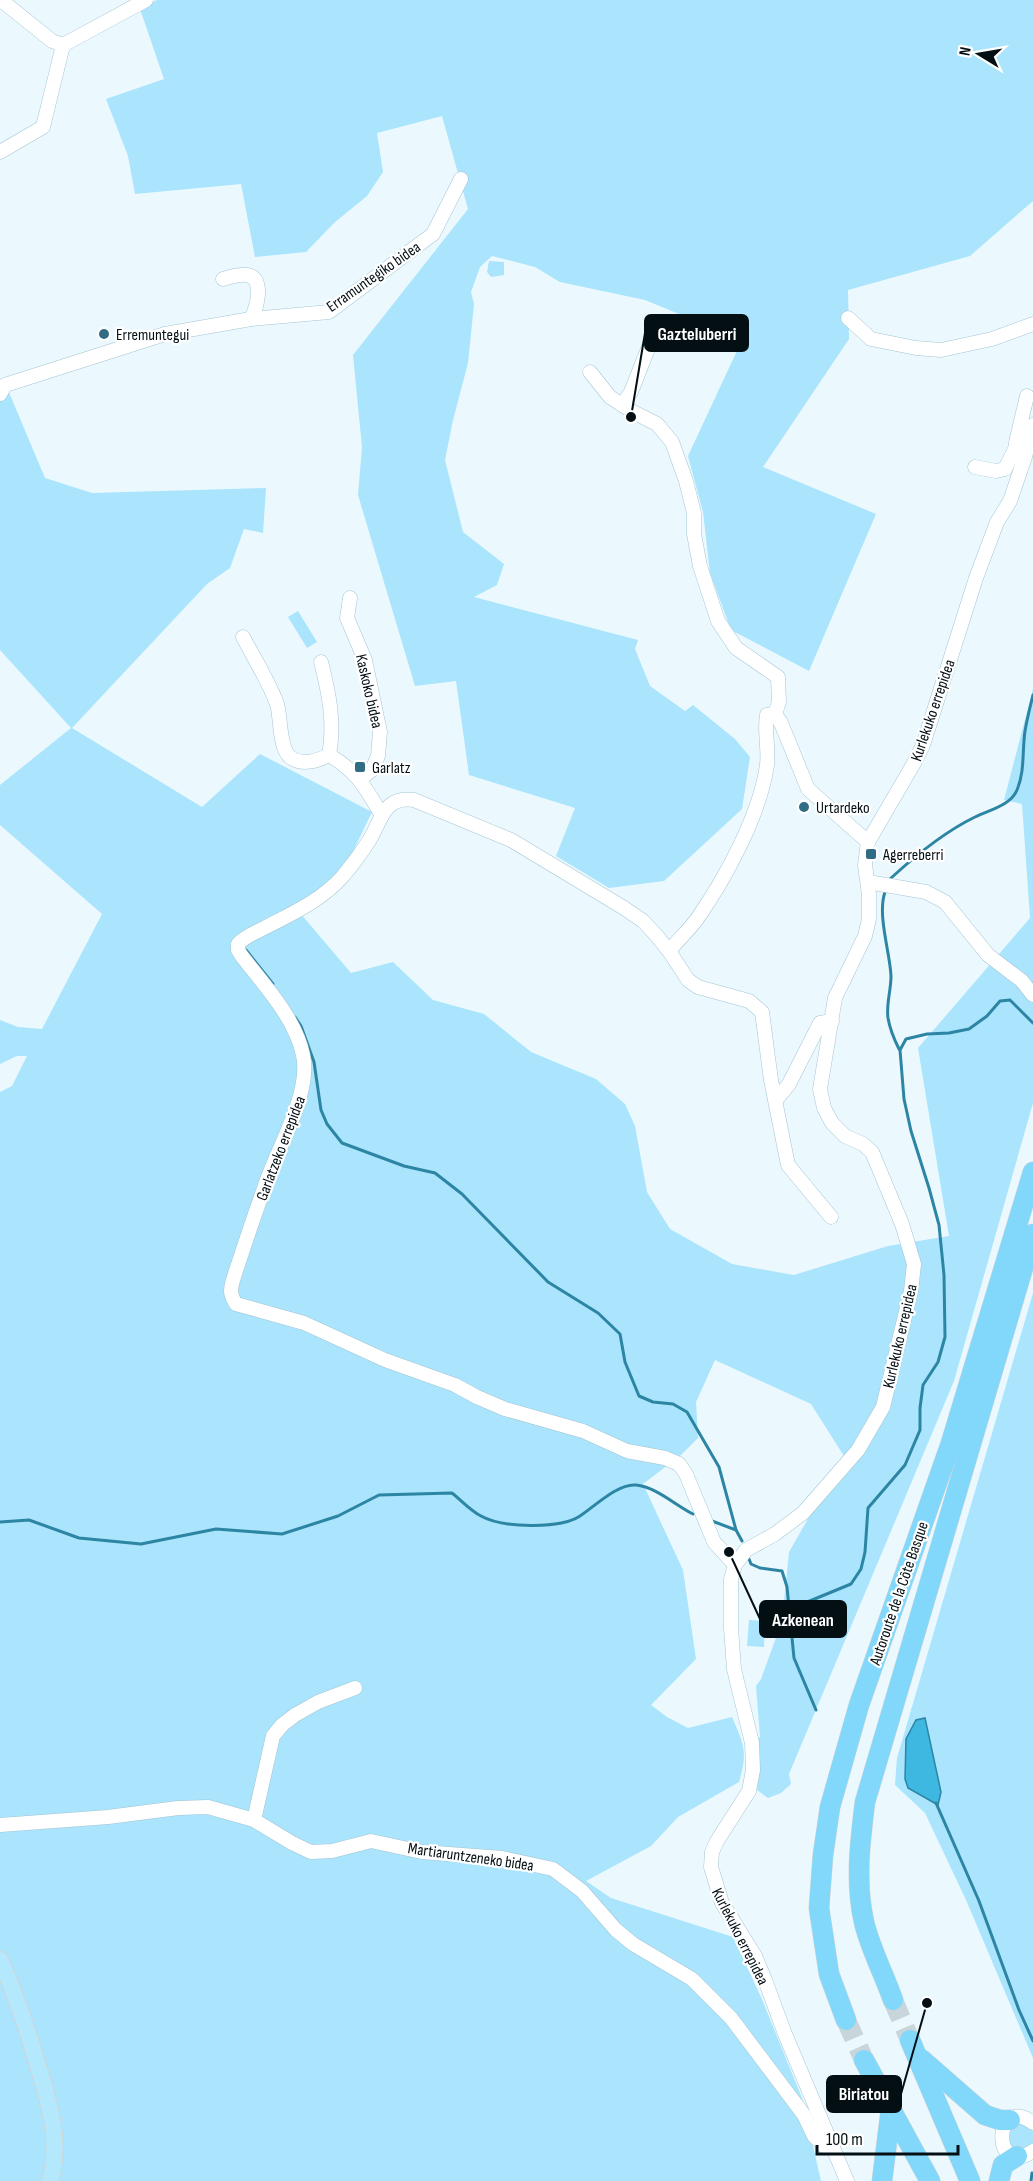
<svg xmlns="http://www.w3.org/2000/svg" width="1033" height="2181" viewBox="0 0 1033 2181" font-family="'Sofia Sans Condensed',sans-serif">
	<style>
		.green { fill: #aae4fd }
		.water { fill: #3eb7e1; stroke: #2d85a4; stroke-width: 1.5 }
		.lines { fill: none; stroke-linecap: round; stroke-linejoin: round }
		.stream { stroke: #2d85a4; stroke-width: 3 }
		.highway-tunnel { stroke: #c8d6dc; stroke-width: 20; stroke-dasharray: 20 10; stroke-linecap: butt }
		.minor-casing { stroke: #a4c5d3; stroke-width: 15 }
		.major-casing { stroke: #d2d4d5; stroke-width: 18 }
		.highway-casing { stroke: #d2d4d5; stroke-width: 21 }
		.minor { stroke: #fff; stroke-width: 14 }
		.major { stroke: #b3e8fd; stroke-width: 16 }
		.highway { stroke: #81d8fb; stroke-width: 20 }
		.poi-dot { fill: #306d84; stroke: #fff; stroke-width: 2 }
		.labels { text-anchor: middle; stroke-width: 4.5; stroke-linejoin: round; paint-order: stroke }
		.street-label { font-size: 16px; fill: #040f14; stroke: #fff }
		.poi-label { font-size: 16px; fill: #040f14; stroke: #fff; text-anchor: start }
		.leader { fill: none; stroke: #040f14; stroke-width: 2 }
		.callout-dot { fill: #040f14; stroke: #fff; stroke-width: 2 }
		.callout { fill: #040f14; stroke: #040f14; stroke-width: 2 }
		.callout-label { font-size: 18px; text-anchor: middle; font-weight: bold; fill: #fff }
	</style>
	<rect width="100%" height="100%" fill="#ebf9ff"/>
	<g class="green">
		<path d="M157,0H1033V201L970,256L848,290L849,339L763,467L876,514L809,671L731,630L710,573L703,512L688,456L742,340L645,300L560,282L535,267L492,256L480,267L471,292L474,304L468,363L453,420L445,460L463,532L504,564L497,585L474,597L638,640L635,649L650,686L685,711L693,705L735,739L750,757L742,809L664,881L609,888L556,856L575,808L469,775L456,681L415,686L358,495L362,447L353,355L468,209L442,116L377,133L383,172L367,196L335,222L306,252L255,257L241,184L135,194L128,156L106,99L164,79L140,9Z"/>
		<path d="M489,261L504,262V275L491,277L487,272Z"/>
		<path d="M8,390L45,478L92,493L266,488L263,533L244,529L230,568L207,584L72,728L202,807L260,754L372,812L343,872L300,913L351,973L393,962L433,1000L484,1014L531,1052L596,1079L625,1104L635,1126L647,1192L670,1229L732,1264L794,1275L888,1246L949,1236L918,1048L1030,918L1022,804L1004,800L1033,689V1103L954,1381L789,1774L791,1784L781,1793L768,1798L757,1790C760,1773 761,1755 756,1739L760,1737L756,1686L761,1679L782,1621L789,1552L844,1456L811,1404L715,1360L696,1402L698,1438L681,1455L643,1484L683,1570L696,1659L651,1705L667,1717L688,1728L732,1717C744,1745 748,1752 739,1782L678,1817L651,1846L586,1881L611,1898L733,1937L761,1997L802,2098L821,2181H0V1092L12,1086L27,1056H17L0,1064V1020L18,1027L42,1029L102,914L0,825V785L71,728L0,650V401Z"/>
		<path d="M298,611L317,642L307,648L288,617Z"/>
		<path d="M1033,1293V2058L966,1900L925,1813L895,1785L897,1758Z"/>
		<path d="M749,1620L765,1621L764,1647L747,1646Z"/>
		<circle cx="1021" cy="2137" r="13"/>
	</g>
	<path class="water" d="M925,1718L941,1792L938,1805L908,1788L905,1779L906,1739L916,1720Z"/>
	<g class="lines">
		<g class="stream">
			<path d="M890,879C916,855 944,832 975,817C989,810 1010,806 1017,790C1025,771 1022,752 1025,731C1027,719 1030,707 1033,695"/>
			<path d="M885,892C877,915 890,952 891,976C891,991 886,1004 888,1018C890,1030 894,1039 899,1049"/>
			<path d="M246,950L273,984"/>
			<path d="M295,1017L301,1026L314,1062L321,1110L327,1124L342,1143L404,1166L435,1173L462,1194L548,1282L598,1313L620,1334L625,1362L639,1396L653,1402L673,1404L687,1412L719,1467L736,1530"/>
			<path d="M712,1521L736,1530L742,1541"/>
			<path d="M0,1522L29,1520L79,1538L141,1544L216,1529L282,1534L338,1516L379,1495L452,1493C462,1501 471,1511 481,1516C502,1528 561,1529 580,1516C594,1507 618,1483 636,1485C656,1487 675,1505 693,1514"/>
			<path d="M749,1559L751,1564L760,1568L782,1571L787,1587L794,1658L816,1710"/>
			<path d="M789,1619L800,1605L851,1584L861,1569L865,1552L868,1508L905,1465L920,1430V1408L923,1385L938,1362L945,1337L944,1275L939,1225L929,1188L911,1131L904,1099L900,1050L906,1039L927,1034L949,1033L969,1029L987,1016L1000,1001L1010,1000L1033,1023"/>
			<path d="M936,1803L979,1901L1019,2010L1033,2041"/>
			<path d="M1031,2181L1032,2173"/>
		</g>
		<g class="highway-tunnel">
			<path d="M893,2000L910,2040"/>
			<path d="M846,2020L864,2060"/>
		</g>
		<defs>
			<g id="minor">
				<path d="M1,0L52,41L63,45L146,0"/>
				<path d="M0,152L43,127L63,45"/>
				<path d="M223,279C230,277 240,274 247,275C266,278 256,309 251,319"/>
				<path d="M848,318L871,339L916,348L941,350L992,339L1033,324"/>
				<path d="M590,372L610,397L633,412L657,424L672,442L686,481L694,513V534L700,566L718,621L736,648L778,677L779,702L775,714"/>
				<path d="M0,394L5,385L165,334L251,319L329,312L433,234L461,179"/>
				<path d="M622,405L631,392L651,341"/>
				<path d="M1024,440L1017,438L1027,396"/>
				<path d="M975,467L996,471L1005,469L1015,449L1017,438"/>
				<path d="M350,598L347,618L365,660L380,732L378,756L372,770L360,779"/>
				<path d="M243,637C254,658 269,682 277,704C281,717 279,748 290,757C301,766 318,761 329,755C358,772 365,787 381,814"/>
				<path d="M321,662C329,693 335,723 329,755"/>
				<path d="M775,714L781,723L808,789L868,842"/>
				<path d="M868,882L926,892L945,902L988,955L1022,981L1033,995"/>
				<path d="M669,951C678,940 689,930 697,919C725,879 760,815 767,765C769,748 764,732 767,715L775,714"/>
				<path d="M776,1100L789,1084L820,1023L832,1021"/>
				<path d="M735,1565L714,1542L686,1474L679,1464L665,1458L627,1451L583,1431L505,1409L477,1397L455,1385L385,1360L304,1323L236,1304C230,1295 230,1290 233,1280C244,1246 255,1213 267,1180C280,1144 311,1092 303,1055C295,1017 263,984 241,955L238,950V944C245,936 257,932 266,927C293,913 322,900 343,876C353,864 362,852 370,839C382,819 384,796 414,800L511,840L624,908L643,921L656,935L669,951L688,980L698,987L749,1001L762,1012L771,1080L788,1165L831,1217"/>
				<path d="M254,1820L273,1736L282,1725L295,1715L318,1702L355,1688"/>
				<path d="M0,1825L108,1817L178,1808L208,1807L254,1820L292,1843L311,1852L332,1851L371,1841L422,1852L502,1858L553,1869L582,1891L616,1930L633,1944L692,1979L731,2018L804,2115L814,2136L825,2147L833,2146"/>
				<path d="M1033,2123C993,2093 991,2180 1033,2151"/>
				<path d="M847,2181L785,2034L765,1980L755,1956L722,1903L711,1867L712,1852L717,1841L749,1791L753,1770L752,1743L734,1669L731,1628V1579L735,1565L746,1550L775,1534L803,1513L858,1450L883,1407L911,1291L914,1264L902,1224L872,1152L863,1144L845,1136L832,1123L824,1108L820,1089L835,998L865,936L869,919V895L865,865L868,842L914,763L923,745L976,578L997,522L1010,501L1025,457L1033,425"/>
			</g>
			<path id="major" d="M0,1960C15,1992 26,2025 36,2059C48,2099 62,2140 50,2181"/>
			<g id="highway">
				<path d="M893,2000C884,1974 870,1948 864,1922C855,1882 860,1842 865,1802L1033,1234"/>
				<path d="M846,2020L829,1974L819,1908L823,1855L830,1807L859,1705L951,1443L1033,1172"/>
				<path d="M910,2040L970,2181"/>
				<path d="M921,2059L985,2115L1000,2120H1010"/>
				<path d="M864,2060L930,2181"/>
				<path d="M882,2181L891,2109"/>
				<path d="M999,2181L1003,2165L1017,2156"/>
			</g>
		</defs>
		<use href="#minor" class="minor-casing"/>
		<use href="#major" class="major-casing"/>
		<use href="#highway" class="highway-casing"/>
		<use href="#minor" class="minor"/>
		<use href="#major" class="major"/>
		<use href="#highway" class="highway"/>
	</g>
	<g class="poi-dot">
		<circle cx="104" cy="334" r="6"/>
		<rect x="354" y="761" width="12" height="12" rx="3"/>
		<circle cx="804" cy="807" r="6"/>
		<rect x="865" y="848" width="12" height="12" rx="3"/>
	</g>
	<g class="labels">
		<g class="street-label">
			<text transform="translate(373 276) rotate(-35)" y="6">Erramuntegiko bidea</text>
			<text transform="translate(370 691) rotate(77)" y="6">Kaskoko bidea</text>
			<text transform="translate(932 710) rotate(-71)" y="6">Kurlekuko errepidea</text>
			<text transform="translate(280 1148) rotate(-69)" y="6">Garlatzeko errepidea</text>
			<text transform="translate(899 1336) rotate(-77)" y="6">Kurlekuko errepidea</text>
			<text transform="translate(898 1593) rotate(-71)" y="6">Autoroute de la Côte Basque</text>
			<text transform="translate(471 1856) rotate(8)" y="6">Martiaruntzeneko bidea</text>
			<text transform="translate(741 1936) rotate(63)" y="6">Kurlekuko errepidea</text>
		</g>
		<g class="poi-label">
			<text x="116" y="340">Erremuntegui</text>
			<text x="372" y="773">Garlatz</text>
			<text x="816" y="813">Urtardeko</text>
			<text x="883" y="860">Agerreberri</text>
		</g>
	</g>
	<path class="leader" d="M631 417L645 333M729 1552L760 1619M927 2003L901 2094"/>
	<g class="callout-dot">
		<circle cx="631" cy="417" r="6"/>
		<circle cx="729" cy="1552" r="6"/>
		<circle cx="927" cy="2003" r="6"/>
	</g>
	<g class="callout">
		<rect x="645" y="315" width="103" height="36" rx="6"/>
		<rect x="760" y="1601" width="86" height="36" rx="6"/>
		<rect x="827" y="2076" width="74" height="36" rx="6"/>
	</g>
	<g class="callout-label">
		<text x="697" y="340">Gazteluberri</text>
		<text x="803" y="1626">Azkenean</text>
		<text x="864" y="2100">Biriatou</text>
	</g>
	<g transform="translate(979 54) rotate(281)" stroke="#ffffff" stroke-width="4.5" paint-order="stroke">
	<path d="M0-4.5L10 22L0 15L-10 22Z" fill="#040f14"/>
	<text y="-9" font-size="16" font-weight="bold" text-anchor="middle" fill="#040f14">N</text>
	</g>
	<path d="M817 2145v9h141v-9" fill="none" stroke="#040f14" stroke-width="3"/>
	<text x="826" y="2145" font-size="18" fill="#040f14" stroke="#ffffff" stroke-width="4.5" paint-order="stroke">100 m</text>
</svg>
